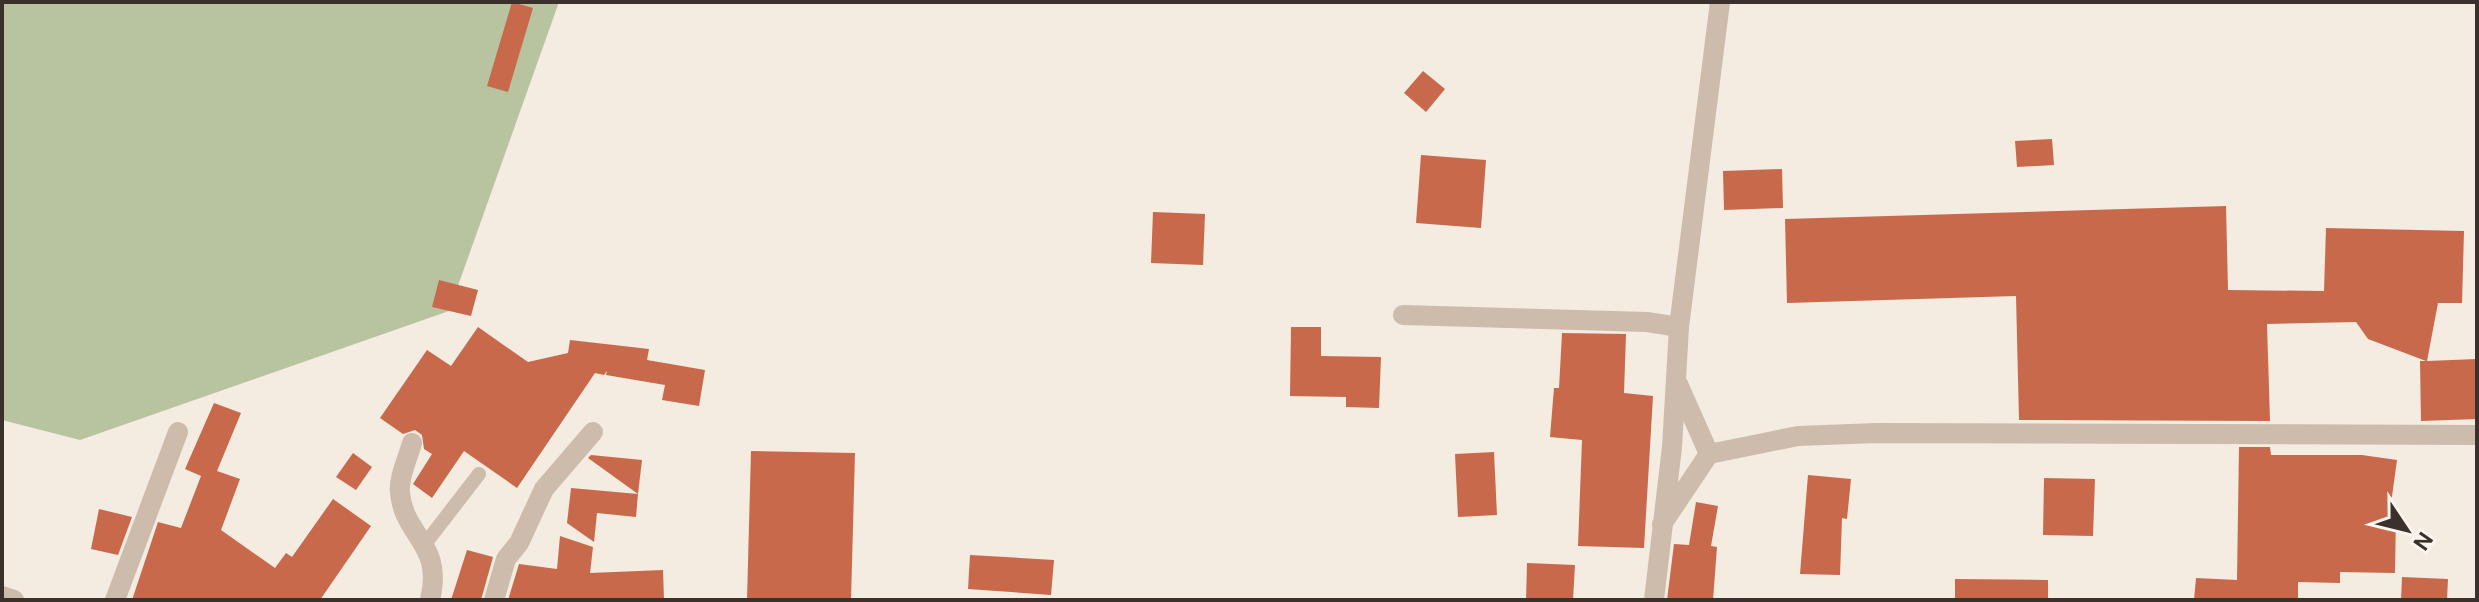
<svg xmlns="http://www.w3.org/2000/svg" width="2479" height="602" viewBox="0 0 2479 602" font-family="'DM Sans',sans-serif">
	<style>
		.green { fill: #b8c4a0 }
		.building { fill: #c8694b }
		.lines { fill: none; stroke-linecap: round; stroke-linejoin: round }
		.service { stroke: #cdbbac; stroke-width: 14 }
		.minor { stroke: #cdbbac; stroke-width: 20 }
		.tertiary { stroke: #cdbbac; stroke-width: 20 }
	</style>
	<rect width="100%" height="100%" fill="#f4ebe1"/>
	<path class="green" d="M2,2H559L449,311L80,440L2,420Z"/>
	<g class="building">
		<path d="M512,2L533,8L508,92L487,86Z"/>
		<path d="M1423,71L1445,89L1426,112L1404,93Z"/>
		<path d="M2052,139L2054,165L2017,167L2015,141Z"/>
		<path d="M1421,155L1486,160L1481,228L1416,223Z"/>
		<path d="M1782,169L1783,208L1724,210L1723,171Z"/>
		<path d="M2226,206L2228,290L2324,291L2326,228L2464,231L2462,303H2438L2427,361L2477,359V419L2421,421L2420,361H2426L2368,339L2356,322L2267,324L2270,421L2019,420L2016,296L1787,303L1785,219Z"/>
		<path d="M1153,212L1205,214L1203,265L1151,263Z"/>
		<path d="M439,280L478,290L471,316L432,307Z"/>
		<path d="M478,327L528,362L568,353L570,340L649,349L647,360L705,370L699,406L662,400L665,385L606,375L607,371L604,375L595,373L517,488L464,451L432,498L413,484L432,454L424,449L422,435L415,430L403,434L380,418L427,350L451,366Z"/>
		<path d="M1291,327H1321V356L1381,357L1379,408L1346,407V397L1290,396Z"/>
		<path d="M1562,333L1626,334L1624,393L1653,396L1644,548L1578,546L1582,440L1550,437L1554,388H1559Z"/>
		<path d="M214,403L241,413L217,471L240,479L221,530L275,568L286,553L292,557L333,499L371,526L320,600H132L158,522L181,528L201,476L185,469Z"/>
		<path d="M2239,447H2270L2271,455H2362L2397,460L2390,511H2396L2395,573L2340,572V583L2298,582V600H2194L2196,578L2237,580Z"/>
		<path d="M751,451L855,453L851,600H747Z"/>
		<path d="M1494,452L1497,515L1458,517L1455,454Z"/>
		<path d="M353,453L372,467L356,490L336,477Z"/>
		<path d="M591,455L642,460L638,494L588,458Z"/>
		<path d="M1808,475L1851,479L1847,519L1842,518L1840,575L1800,574Z"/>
		<path d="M2044,478L2095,479L2093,536L2043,535Z"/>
		<path d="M571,488L638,494L636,517L597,513L594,542L567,523Z"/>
		<path d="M1696,502L1718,506L1711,546L1717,547L1713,600H1667L1674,544L1689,545Z"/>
		<path d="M99,509L132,517L118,555L91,549Z"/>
		<path d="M560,536L593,547L590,573L663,570L664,600H508L519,564L557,569Z"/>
		<path d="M467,550L493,557L481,600H451Z"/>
		<path d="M970,555L1054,560L1051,595L968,589Z"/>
		<path d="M1527,563L1575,565L1573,600H1526Z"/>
		<path d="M2402,577L2448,579L2447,600H2401Z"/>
		<path d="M1955,579L2048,580V600H1955Z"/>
	</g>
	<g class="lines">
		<path class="service" d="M425,544L479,474"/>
		<g class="minor">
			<path d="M1403,315L1647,322L1679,327"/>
			<path d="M1678,384L1709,454"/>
			<path d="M412,443C408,458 398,478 400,493C404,537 444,543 430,600"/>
			<path d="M1662,524L1709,454L1798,436L1877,433L2477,435"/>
			<path d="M115,600L178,432"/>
			<path d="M494,600L506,559L519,543L544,489L593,432"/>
			<path d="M1654,600L1672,447L1679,327L1720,2"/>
		</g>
		<path class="tertiary" d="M2,596L14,600"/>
	</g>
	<rect width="2479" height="602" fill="none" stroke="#3b302b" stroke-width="8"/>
	<g transform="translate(2407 530) rotate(125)" stroke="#fbf5ee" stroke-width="6" paint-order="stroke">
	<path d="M0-6L14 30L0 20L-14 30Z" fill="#3b302b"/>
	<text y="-12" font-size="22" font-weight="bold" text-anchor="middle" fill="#3b302b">N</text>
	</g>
</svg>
